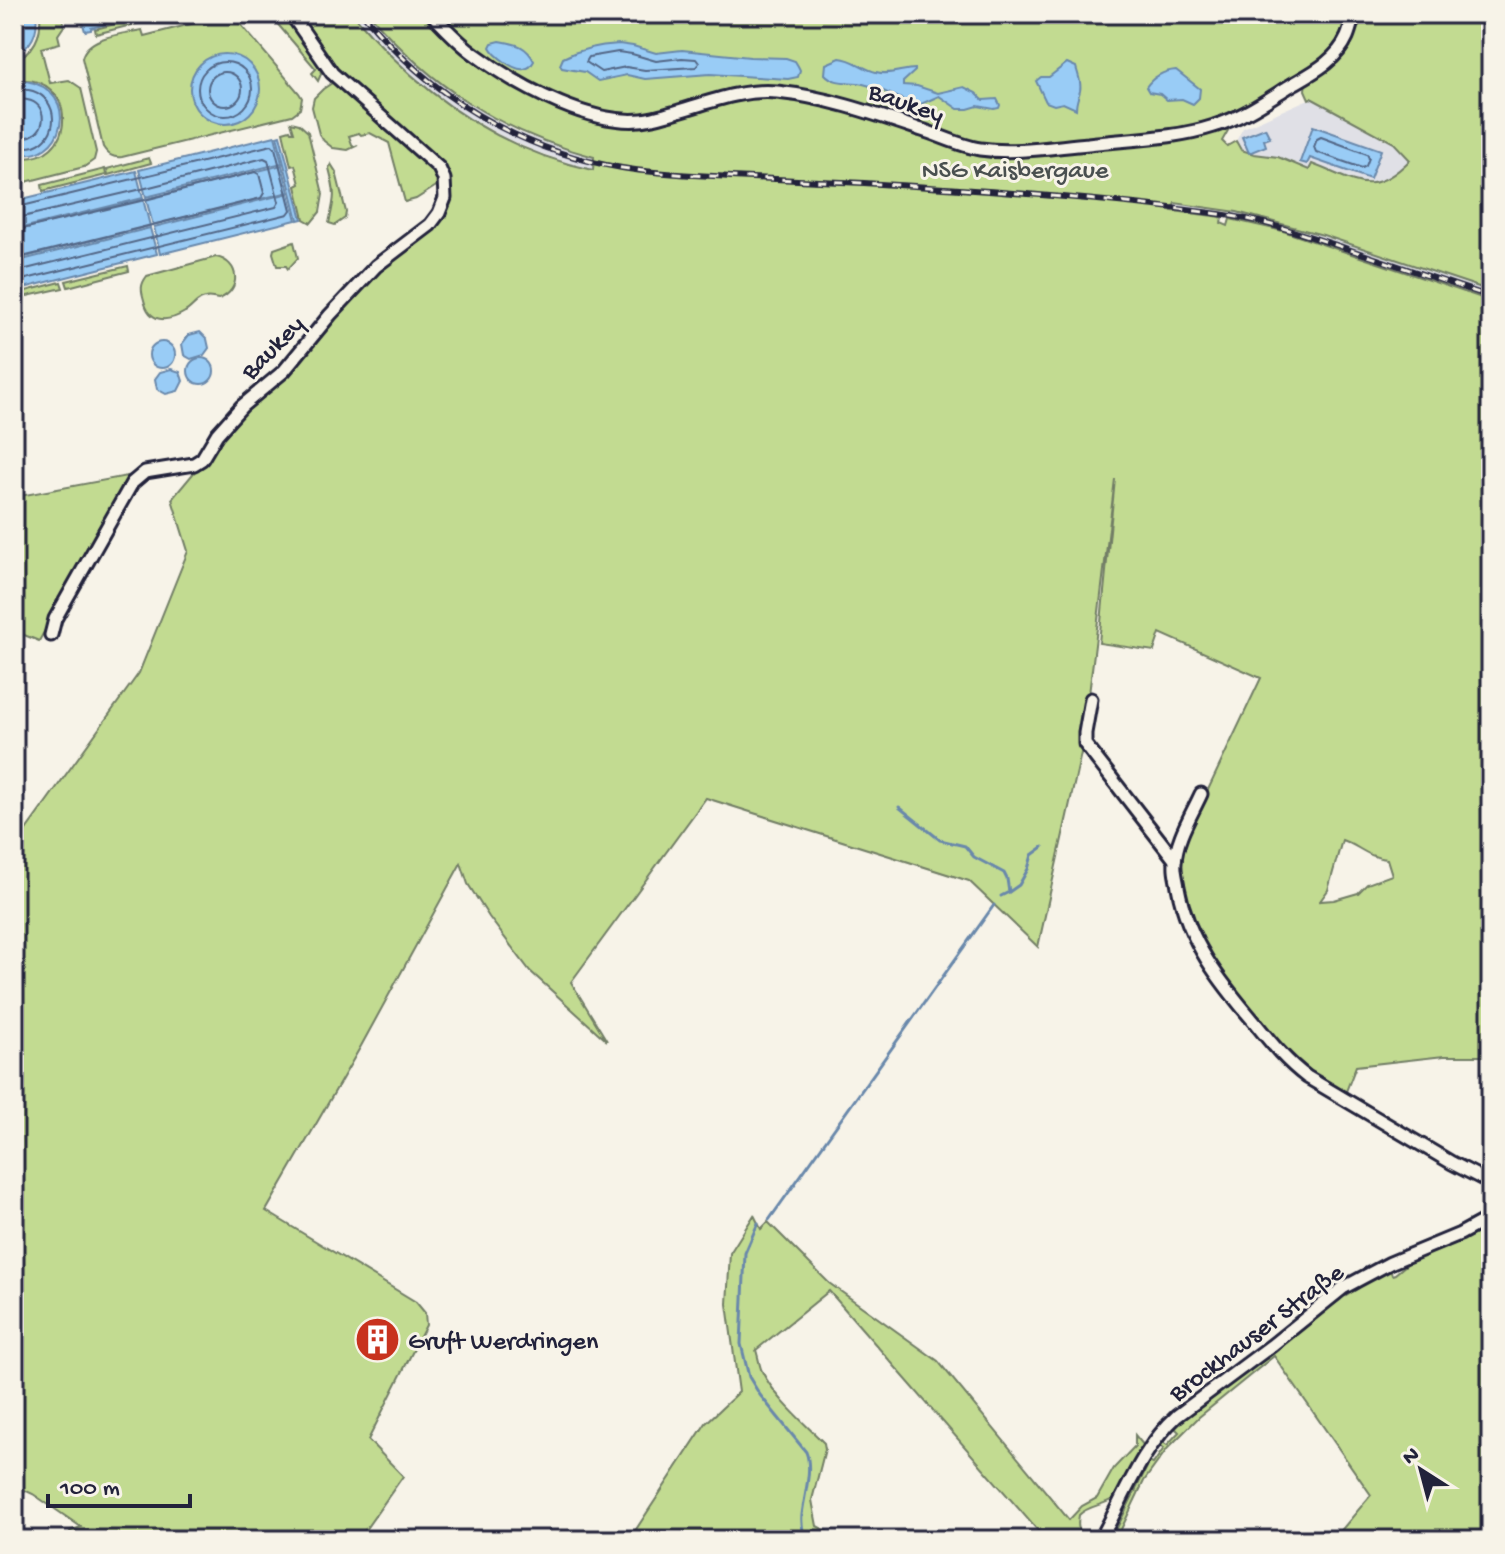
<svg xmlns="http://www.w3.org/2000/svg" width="1505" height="1554" viewBox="0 0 1505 1554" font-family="'Gochi Hand',sans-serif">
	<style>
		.built { fill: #e0e0e6 }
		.green { fill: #c2db91; stroke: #727e66; stroke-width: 2; fill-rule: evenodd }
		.water { fill: #99ccf6; stroke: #6988ab; stroke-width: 2 }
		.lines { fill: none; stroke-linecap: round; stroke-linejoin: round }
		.shore { stroke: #526686; stroke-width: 2 }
		.stream { stroke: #6988ab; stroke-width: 3 }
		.minor-casing { stroke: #22223b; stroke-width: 17 }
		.minor { stroke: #f7f3e8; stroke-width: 11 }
		.rail-casing { stroke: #22223b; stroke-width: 6 }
		.rail { stroke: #f7f3e8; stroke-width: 3; stroke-dasharray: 9; stroke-linecap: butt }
		.labels { text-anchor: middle; stroke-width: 6; stroke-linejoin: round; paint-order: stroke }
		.street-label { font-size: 26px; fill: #22223b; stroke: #f7f3e8 }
		.park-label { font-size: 26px; fill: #4a5050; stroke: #f7f3e8 }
		.poi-label { font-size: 26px; fill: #22223b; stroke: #f7f3e8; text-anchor: start }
	</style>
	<rect width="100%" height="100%" fill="#f7f3e8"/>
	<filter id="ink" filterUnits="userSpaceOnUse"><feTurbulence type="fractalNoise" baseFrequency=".0125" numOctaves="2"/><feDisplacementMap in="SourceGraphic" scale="16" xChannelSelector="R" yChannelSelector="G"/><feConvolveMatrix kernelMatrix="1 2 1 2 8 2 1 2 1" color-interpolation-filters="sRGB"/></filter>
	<g filter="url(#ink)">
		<g class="built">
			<path d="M353,14H369L413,60L464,100L499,122L521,133L574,152L1180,203L1224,210L1223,218L1164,210L613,174L581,167L537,152L505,138L447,105L393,60Z"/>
			<path d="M1311,98L1394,143L1411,160L1390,178L1381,183L1366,185L1313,164L1309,170L1278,157L1254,154L1241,150L1236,141L1243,128Z"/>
			<path d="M1230,212H1237L1323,235L1491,291V301L1305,238L1264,226L1229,219Z"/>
		</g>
		<g class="green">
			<path d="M40,14H63L64,26L58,35L60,43L41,48L50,83L69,80L81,88L96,152L94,160L84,167L14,185V157C80,168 79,70 14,81V61C34,52 42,35 40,14Z"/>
			<path d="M156,14H175L96,34L95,29Z"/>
			<path d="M210,14H232L299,93L302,98L300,109L292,115L122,157C113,158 108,155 103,147L82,58C87,36 123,34 142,30L144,36L211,19Z"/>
			<path d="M262,14H286L320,67L321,74L318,81L312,73L316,69L269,14L258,23L256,20Z"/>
			<path d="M297,14H353C416,90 494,149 593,170L594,157C500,132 432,87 369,14H1350L1340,38L1325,56L1287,81L1258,111L1242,123L1230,127L1222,141L1227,146L1236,141L1241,150L1254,154L1278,157L1309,170L1312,164C1357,181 1371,199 1410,160L1394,143L1311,98L1309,99L1305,90L1306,81L1348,45L1359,14H1491V291L1323,235L1237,212L1175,203L1172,211L1222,217L1221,223L1228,226L1230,219L1283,231L1491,301V1056H1444L1356,1066L1345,1094L1308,1077L1230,993L1182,903L1179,851L1261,678L1160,633L1154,651L1099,643L1115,479L1083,744L1038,947L969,881L706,798L571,982L607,1041L530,971L489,917L468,884L461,863L361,1046L266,1211L416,1302L425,1313L426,1325L368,1440L403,1476L358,1540H77L70,1531L81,1527L33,1494L20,1488L14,1457V853L21,837L139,673L188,551L172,499L207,457L212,446L258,395L279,385L332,316L377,267L431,227L446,178L334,69ZM1342,840C1359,846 1367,857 1387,859L1392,875L1367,884L1358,893L1334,900L1320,901L1328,890Z"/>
			<path d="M335,81L433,166L441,183L416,199L405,202L389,143L370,133L361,135L359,133L349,136L353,147L358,145L348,150L333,148L324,141L319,134L312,107L314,98L323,89Z"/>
			<path d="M291,122L299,124L308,132L323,194L320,212L311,223L304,219L296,186L300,184L295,165L291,166L283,132L290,130L291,132H294Z"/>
			<path d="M149,158L151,163L108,175L107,169Z"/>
			<path d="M331,164L336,172L346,212L345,218L335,225L329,223C335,197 336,195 329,168Z"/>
			<path d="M105,169L106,175L43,191L42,185Z"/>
			<path d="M294,242L298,258L288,269L286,266H277L273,253L274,249Z"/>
			<path d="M216,257C240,262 242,290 219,299C211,298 207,296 200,300C194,303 191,309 185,312C167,323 149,323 144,300C141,290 140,285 147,276Z"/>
			<path d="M128,266L129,271L68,287L66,281Z"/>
			<path d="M61,282L63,288L14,299V294Z"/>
			<path d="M132,475L39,641L14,631V497Z"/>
			<path d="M754,1215L761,1229L768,1222L829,1283L938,1361L1069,1520L1082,1506L1097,1498L1114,1468L1135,1446V1435L1145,1447C1133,1462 1130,1487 1114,1498C1103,1506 1089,1505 1079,1515C1077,1526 1078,1534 1087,1540H1046L829,1291L756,1350C758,1356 759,1363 761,1369C773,1396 803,1422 824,1443L825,1449L812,1500L817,1526L843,1540H629L706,1423L739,1392L727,1304L730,1253Z"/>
			<path d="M1491,1217V1540H1333L1371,1495L1274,1356L1199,1417L1168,1448L1144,1481L1116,1540H1110L1112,1536L1111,1533L1114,1534L1147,1467L1144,1464L1146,1461L1153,1464L1164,1448L1158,1444L1161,1441L1167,1445L1179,1432L1173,1426L1177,1423L1179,1424L1191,1413L1190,1411L1195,1407L1197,1409L1210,1399L1209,1397L1214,1393L1216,1395L1303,1327L1306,1322L1309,1324L1322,1314L1320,1311L1325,1307L1327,1309L1340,1300L1339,1298L1344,1294L1346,1296L1359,1288V1285L1390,1269L1392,1275L1395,1274L1424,1250Z"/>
		</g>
		<g class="water">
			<path d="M14,14H36C39,33 31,47 14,56Z"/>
			<path d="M80,14H146L91,28V30L85,31Z"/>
			<path d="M500,41C516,44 526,45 534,61C531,66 530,68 524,69C514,71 494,55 490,47L492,43Z"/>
			<path d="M619,44L633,46L656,53L682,50L750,57L786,58L795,61L798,66L800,70L798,77L788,79L710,74L645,79L627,75L598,81L585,72L562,68L560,65L563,58C580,49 599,45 619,44Z"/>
			<circle cx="225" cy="89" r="35"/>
			<path d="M840,58C854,59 863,69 876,72C890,76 902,69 915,69V71L903,82V85L917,86L938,93L964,87L976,93L983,100L997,99L1000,105L999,108L994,109L978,106L968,109H958L939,96L919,105C899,101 883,88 863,84C849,81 835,85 825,74L826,64Z"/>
			<path d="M1067,63L1076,67C1078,75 1082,83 1080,91C1078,98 1076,102 1076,109L1063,103L1054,105L1046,102L1036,81L1041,77H1049Z"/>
			<path d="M1176,70L1200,89L1199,98L1193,104L1182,99L1167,100L1160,94L1149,92L1146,87C1153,77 1164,71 1176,70Z"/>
			<path d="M26,81C82,90 65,166 14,153V83Z"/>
			<path d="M1313,126L1381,150L1370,179L1310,158L1307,164L1300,162Z"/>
			<path d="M1265,128L1270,138L1264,140L1266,146L1249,153L1242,137Z"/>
			<path d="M280,135L302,219L298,220L277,136Z"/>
			<path d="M275,136L282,163L146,197L139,170Z"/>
			<path d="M282,165L289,192L153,225L146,199Z"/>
			<path d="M136,171L143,198L14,230V201Z"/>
			<path d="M289,193L296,220L160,254L154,227Z"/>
			<path d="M143,199L150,226L14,260V231Z"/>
			<path d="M150,228L157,254L16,290L14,279L18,277L17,274H14V262Z"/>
			<path d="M200,332L207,339L209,348L204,355L191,359L184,355L182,344L189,335Z"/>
			<circle cx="162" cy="355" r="13"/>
			<circle cx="201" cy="371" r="13"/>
			<path d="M171,369L180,372L183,381L178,391L166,394L157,389L155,379L160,372Z"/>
		</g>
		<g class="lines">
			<g class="shore">
				<path d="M618,52L632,54L656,61L682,58L696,59L699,63L696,67L645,70L626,67L601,72L586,62L589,57Z"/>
				<circle cx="225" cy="89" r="27"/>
				<circle cx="225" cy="89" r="17"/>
				<path d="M14,90C21,90 27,89 33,91C59,100 60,137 34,146C27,148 20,147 14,146"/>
				<path d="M14,100C15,100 26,99 27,100C48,103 48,133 27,137C23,137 18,136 14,136"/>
				<path d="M1321,137L1367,154L1369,158L1366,166L1362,168L1316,152L1314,147L1317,139Z"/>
				<path d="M14,208L272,145L275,148L291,210L288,214L14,282"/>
				<path d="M14,219L142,189L264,158L268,160L279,202L276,207L14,272"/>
				<path d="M14,231L145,200L255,172L259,174L264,193L261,198L14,259"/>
			</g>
			<g class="stream">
				<path d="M899,807L940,840L965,846L974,857L1004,873L1007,879L1009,892L1001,896"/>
				<path d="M1009,892L1019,885L1028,869L1032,855L1043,847"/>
				<path d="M769,1220L994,905"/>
				<path d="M758,1223L745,1253L741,1344L749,1377L760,1395L806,1452C813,1469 804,1496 802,1515C801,1523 803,1532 805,1540"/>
			</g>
			<defs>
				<g id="minor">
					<path d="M432,14C445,28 460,44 476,55C519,87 598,131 653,118C694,109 735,88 777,92C827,97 875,114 922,130C941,136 961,146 980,149C1015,154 1053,147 1088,144C1129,139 1174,139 1214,126C1241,118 1264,102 1288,87C1310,74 1336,62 1347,37C1350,30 1352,21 1354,14"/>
					<path d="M51,635L55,619L132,483L145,472L194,464L202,459L217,434L242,406L284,371L330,315L376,266L430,225L439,213L445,198L444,179L439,168L332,73L291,14"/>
					<path d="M1091,699L1085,733V744L1175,860"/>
					<path d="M1201,794C1191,816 1176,839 1175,863C1174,871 1177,879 1178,887C1188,942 1221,983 1256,1024C1272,1044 1287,1062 1307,1077L1452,1163L1491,1183"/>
					<path d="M1100,1540C1124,1498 1140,1450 1177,1416L1271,1346L1343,1288L1390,1263L1460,1234L1491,1217"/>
				</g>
			</defs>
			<use href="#minor" class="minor-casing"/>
			<use href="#minor" class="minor"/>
			<defs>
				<path id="rail" d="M363,14C428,95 519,151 622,168C658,174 694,175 731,177C775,179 819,181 864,183C982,190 1101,198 1219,214C1263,220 1306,235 1348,249C1395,265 1443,281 1491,297"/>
			</defs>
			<use href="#rail" class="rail-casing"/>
			<use href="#rail" class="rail"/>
		</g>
	</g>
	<defs>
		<symbol id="building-disc" viewBox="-11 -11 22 22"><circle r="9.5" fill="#c8321e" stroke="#f7f3e8"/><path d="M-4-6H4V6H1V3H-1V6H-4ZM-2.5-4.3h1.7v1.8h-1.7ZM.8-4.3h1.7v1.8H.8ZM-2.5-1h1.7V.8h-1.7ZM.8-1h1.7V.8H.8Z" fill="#fff"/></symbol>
	</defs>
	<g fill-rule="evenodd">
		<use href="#building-disc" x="352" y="1314" width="51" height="51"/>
	</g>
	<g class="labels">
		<g class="street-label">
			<text transform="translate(907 101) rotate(19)" y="9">Baukey</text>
			<text transform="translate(271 346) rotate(-46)" y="9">Baukey</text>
			<text transform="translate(1255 1331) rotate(-37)" y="9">Brockhauser Straße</text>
		</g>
		<g class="park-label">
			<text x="1015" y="177">NSG Kaisbergaue</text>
		</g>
		<g class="poi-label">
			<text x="408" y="1348">Gruft Werdringen</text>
		</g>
	</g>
	<rect width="1505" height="1554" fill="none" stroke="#f7f3e8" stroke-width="48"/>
	<rect x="24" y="24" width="1457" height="1506" fill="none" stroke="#22223b" stroke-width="3" filter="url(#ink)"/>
	<g transform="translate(1421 1470) rotate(324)" stroke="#f7f3e8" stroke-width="6" paint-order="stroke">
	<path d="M0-6L14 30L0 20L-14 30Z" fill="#22223b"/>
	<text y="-12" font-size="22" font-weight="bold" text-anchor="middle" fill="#22223b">N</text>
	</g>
	<path d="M48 1494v12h142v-12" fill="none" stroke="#22223b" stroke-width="4"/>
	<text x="60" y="1494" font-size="24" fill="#22223b" stroke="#f7f3e8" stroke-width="6" paint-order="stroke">100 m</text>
</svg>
